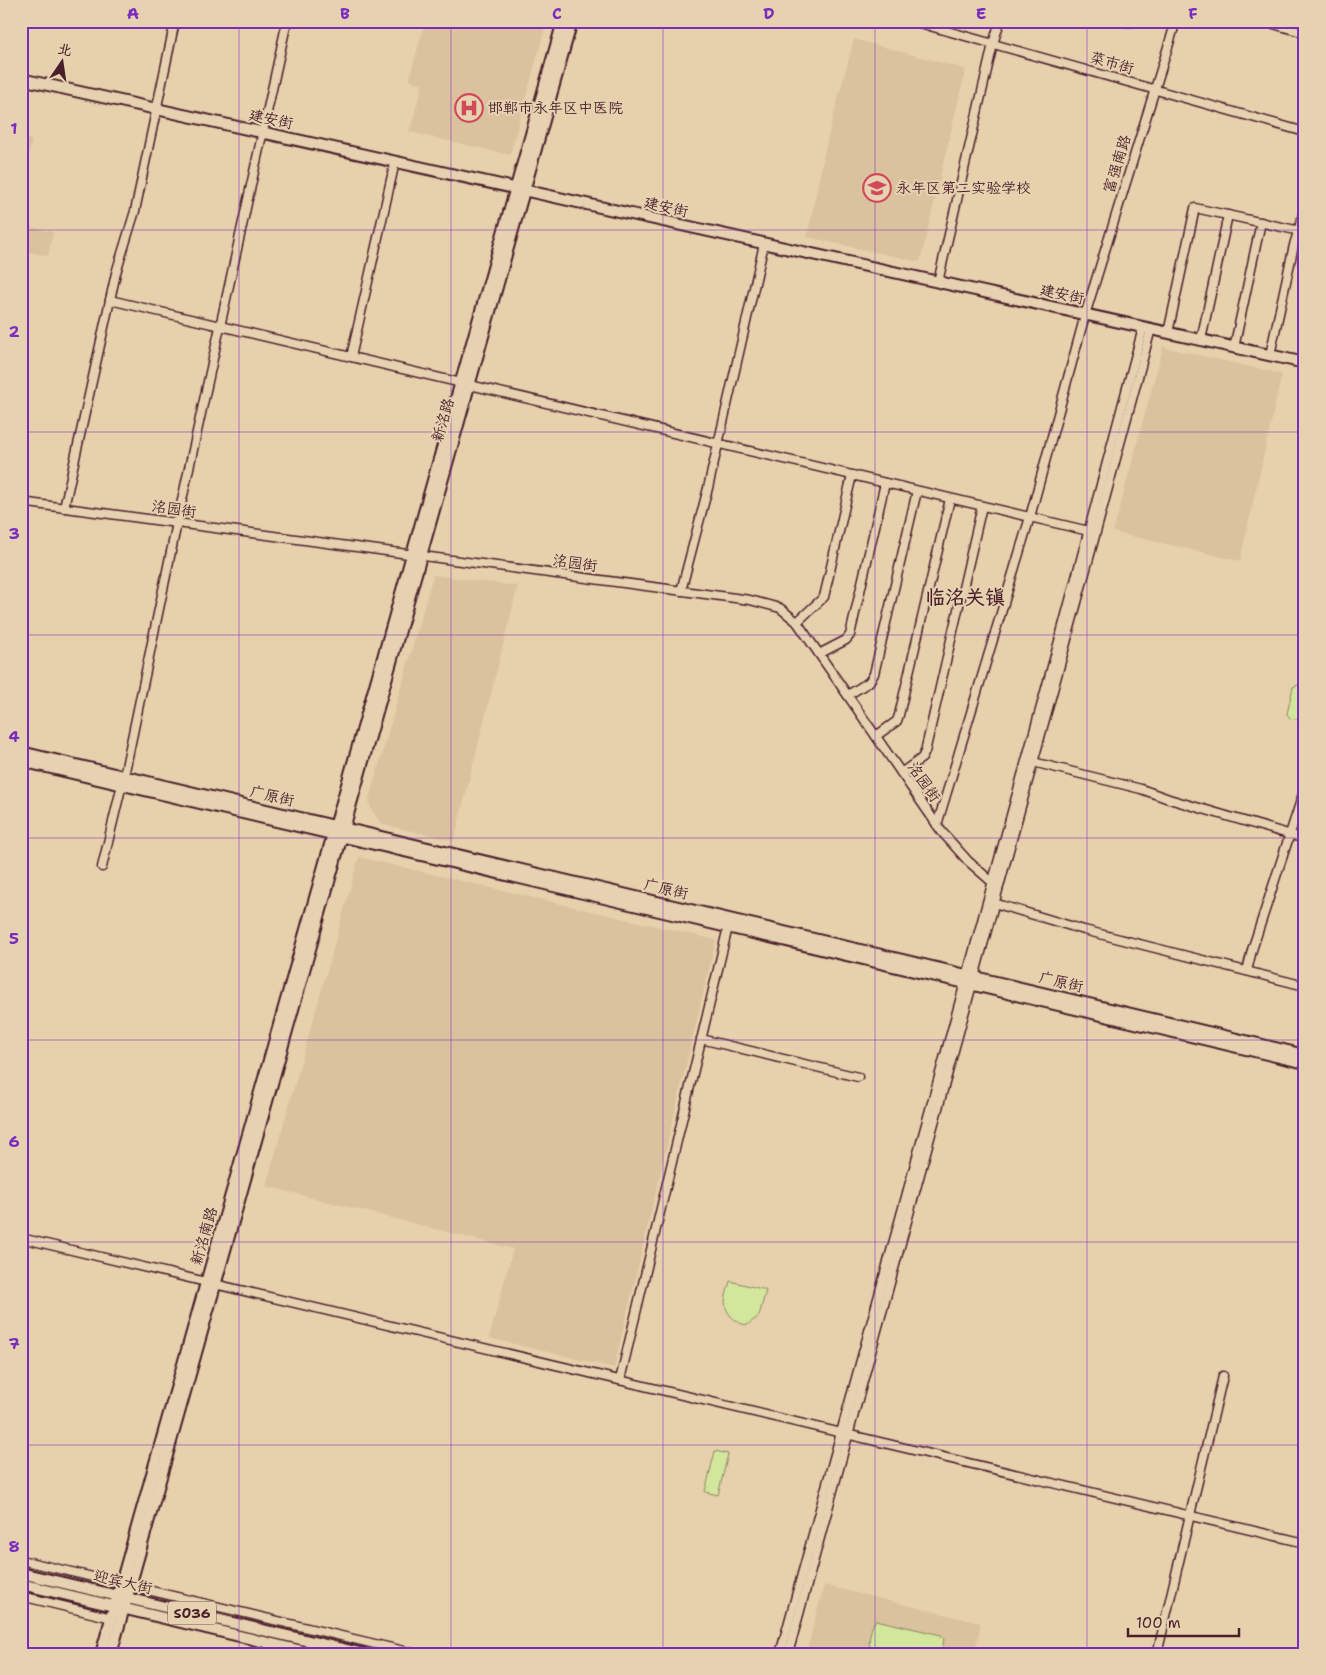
<svg xmlns="http://www.w3.org/2000/svg" width="1326" height="1675" viewBox="0 0 1326 1675" font-family="'Shantell Sans','LXGW WenKai TC',sans-serif">
	<style>
		.built { fill: #dbc29f }
		.green { fill: #d2e79c; stroke: #8e8364 }
		.lines { fill: none; stroke-linecap: round; stroke-linejoin: round }
		.minor-casing { stroke: #4a1f2b; stroke-width: 11 }
		.major-casing { stroke: #4a1f2b; stroke-width: 14 }
		.minor { stroke: #e6d2b0; stroke-width: 8 }
		.major { stroke: #e6d2b0; stroke-width: 10 }
		.grid { fill: none; stroke: #7b2cbf; stroke-width: 1; stroke-opacity: 0.55 }
		.labels { text-anchor: middle; stroke-width: 4; stroke-linejoin: round; paint-order: stroke }
		.shield { fill: #e6d2b0; stroke: #795553; stroke-width: 1 }
		.shield-label { font-size: 14px; font-weight: bold; fill: #4a1f2b }
		.street-label { font-size: 15px; fill: #4a1f2b; stroke: #e6d2b0 }
		.poi-label { font-size: 15px; fill: #4a1f2b; stroke: #e6d2b0; text-anchor: start }
		.district-label { font-size: 20px; font-weight: bold; fill: #4a1f2b; stroke: #e6d2b0 }
		.neatline { fill: none; stroke: #7b2cbf; stroke-width: 2 }
		.grid-label { font-size: 16px; text-anchor: middle; font-weight: bold; fill: #7b2cbf }
	</style>
	<rect width="100%" height="100%" fill="#e7d1ad"/>
	<filter id="ink" filterUnits="userSpaceOnUse"><feTurbulence type="fractalNoise" baseFrequency=".02" numOctaves="2"/><feDisplacementMap in="SourceGraphic" scale="10" xChannelSelector="R" yChannelSelector="G"/><feConvolveMatrix kernelMatrix="1 2 1 2 8 2 1 2 1" color-interpolation-filters="sRGB"/></filter>
	<g filter="url(#ink)">
		<g class="built">
			<path d="M425,21H547L510,155L409,132L423,84L409,80Z"/>
			<path d="M854,39L966,69L920,262L807,237L827,140Z"/>
			<path d="M21,138L32,140L22,182L28,183L21,215Z"/>
			<path d="M21,225L53,232L48,256L21,251Z"/>
			<path d="M1163,347L1282,374L1240,561L1113,532Z"/>
			<path d="M433,575L518,586L454,841L381,824L370,807L369,799Z"/>
			<path d="M359,857L716,940L614,1368L489,1338L513,1249L266,1186Z"/>
			<path d="M824,1585L981,1623L976,1646L1009,1654H806Z"/>
		</g>
		<g class="green">
			<path d="M1298,685L1305,686V721L1290,718L1287,714L1293,687Z"/>
			<path d="M730,1281L766,1290L759,1316L747,1325C736,1324 725,1313 725,1302C725,1296 729,1287 730,1281Z"/>
			<path d="M715,1451L728,1454L718,1495L705,1492Z"/>
			<path d="M876,1620L941,1635L944,1639L941,1654H896L870,1647C868,1641 871,1625 876,1620Z"/>
		</g>
		<g class="lines">
			<defs>
				<g id="minor">
					<path d="M912,21L1305,132"/>
					<path d="M1263,21L1305,33"/>
					<path d="M1129,22V21"/>
					<path d="M938,282L993,44L1000,21"/>
					<path d="M110,300L1093,532"/>
					<path d="M1168,333L1195,208L1305,232"/>
					<path d="M1201,340L1228,215"/>
					<path d="M1234,348L1261,222"/>
					<path d="M1270,355L1294,245L1305,208"/>
					<path d="M351,357L395,162"/>
					<path d="M21,502L750,600L780,608L797,622L942,832L968,861L992,882"/>
					<path d="M64,508L116,273L135,211L175,21"/>
					<path d="M681,591L708,488L764,244"/>
					<path d="M797,622L824,597L852,475"/>
					<path d="M819,654L846,640L850,635L885,483"/>
					<path d="M848,695L869,682L874,674L917,491"/>
					<path d="M876,736L897,721L899,715L950,499"/>
					<path d="M1033,762L1141,789L1169,799L1305,839"/>
					<path d="M901,773L922,758L925,752L982,506"/>
					<path d="M937,825L1030,517L1085,315L1176,21"/>
					<path d="M102,867L124,776L177,523L287,21"/>
					<path d="M994,903L1084,930L1305,986"/>
					<path d="M1247,971L1252,950L1305,788"/>
					<path d="M701,1039L858,1077"/>
					<path d="M21,1238L1305,1543"/>
					<path d="M620,1380L728,927"/>
					<path d="M21,1560L417,1654"/>
					<path d="M21,1596L112,1618"/>
					<path d="M780,1654L1059,641L1143,328"/>
					<path d="M788,1654L1066,643L1151,329"/>
					<path d="M1157,1654L1223,1376"/>
				</g>
				<g id="major">
					<path d="M21,79L1305,363"/>
					<path d="M21,752L1305,1055"/>
					<path d="M21,761C449,862 877,961 1305,1063"/>
					<path d="M21,1573L364,1654"/>
					<path d="M21,1584L315,1654"/>
					<path d="M101,1654L563,21"/>
					<path d="M111,1654L572,21"/>
				</g>
			</defs>
			<use href="#minor" class="minor-casing"/>
			<use href="#major" class="major-casing"/>
			<use href="#minor" class="minor"/>
			<use href="#major" class="major"/>
		</g>
	</g>
	<path class="grid" d="M239,21V1654M451,21V1654M663,21V1654M875,21V1654M1087,21V1654M21,230H1305M21,432H1305M21,635H1305M21,838H1305M21,1040H1305M21,1242H1305M21,1445H1305"/>
	<defs>
		<symbol id="hospital-ring" viewBox="-11 -11 22 22"><circle r="9.5" fill="#e6d2b0" stroke="#d1495b" stroke-width="1.5"/><path d="M-5-5h3v3.5h4V-5h3V5h-3V1.5h-4V5h-3Z" fill="#d1495b"/></symbol>
		<symbol id="school-ring" viewBox="-11 -11 22 22"><circle r="9.5" fill="#e6d2b0" stroke="#d1495b" stroke-width="1.5"/><path d="M0-5L7-2L0 1L-7-2ZM-4 1L0 2.5L4 1V4Q0 6-4 4Z" fill="#d1495b"/></symbol>
	</defs>
	<g fill-rule="evenodd">
		<use href="#hospital-ring" x="453" y="92" width="32" height="32"/>
		<use href="#school-ring" x="861" y="172" width="32" height="32"/>
	</g>
	<g class="labels">
		<rect class="shield" x="168" y="1601.5" width="48" height="23" rx="4"/>
		<g class="shield-label">
			<text x="192" y="1618">S036</text>
		</g>
		<g class="street-label">
			<text transform="translate(1112 63) rotate(16)" y="5">菜市街</text>
			<text transform="translate(271 119) rotate(12)" y="5">建安街</text>
			<text transform="translate(1117 164) rotate(-73)" y="5">富强南路</text>
			<text transform="translate(666 207) rotate(13)" y="5">建安街</text>
			<text transform="translate(1062 294) rotate(12)" y="5">建安街</text>
			<text transform="translate(443 420) rotate(-74)" y="5">新洺路</text>
			<text transform="translate(174 509) rotate(8)" y="5">洺园街</text>
			<text transform="translate(575 563) rotate(8)" y="5">洺园街</text>
			<text transform="translate(924 782) rotate(55)" y="5">洺园街</text>
			<text transform="translate(272 796) rotate(13)" y="5">广原街</text>
			<text transform="translate(666 889) rotate(13)" y="5">广原街</text>
			<text transform="translate(1061 982) rotate(13)" y="5">广原街</text>
			<text transform="translate(204 1236) rotate(-74)" y="5">新洺南路</text>
			<text transform="translate(123 1582) rotate(13)" y="5">迎宾大街</text>
		</g>
		<g class="poi-label">
			<text x="488" y="113">邯郸市永年区中医院</text>
			<text x="896" y="193">永年区第二实验学校</text>
		</g>
		<g class="district-label">
			<text x="965" y="604">临洺关镇</text>
		</g>
	</g>
	<rect width="1326" height="1675" fill="none" stroke="#e6d2b0" stroke-width="55"/>
	<g transform="translate(62 62) rotate(13)" stroke="#e6d2b0" stroke-width="4" paint-order="stroke">
	<path d="M0-4L9 19L0 12L-9 19Z" fill="#4a1f2b"/>
	<text y="-8" font-size="14" font-weight="bold" text-anchor="middle" fill="#4a1f2b">北</text>
	</g>
	<path d="M1128 1628v8h111v-8" fill="none" stroke="#4a1f2b" stroke-width="2.5"/>
	<text x="1136" y="1628" font-size="15" fill="#4a1f2b" stroke="#e6d2b0" stroke-width="4" paint-order="stroke">100 m</text>
	<rect x="28" y="28" width="1270" height="1620" class="neatline"/>
	<g class="grid-label">
		<text x="133" y="19">A</text>
		<text x="345" y="19">B</text>
		<text x="557" y="19">C</text>
		<text x="769" y="19">D</text>
		<text x="981" y="19">E</text>
		<text x="1193" y="19">F</text>
		<text x="14" y="134">1</text>
		<text x="14" y="337">2</text>
		<text x="14" y="539">3</text>
		<text x="14" y="742">4</text>
		<text x="14" y="944">5</text>
		<text x="14" y="1147">6</text>
		<text x="14" y="1349">7</text>
		<text x="14" y="1552">8</text>
	</g>
</svg>
